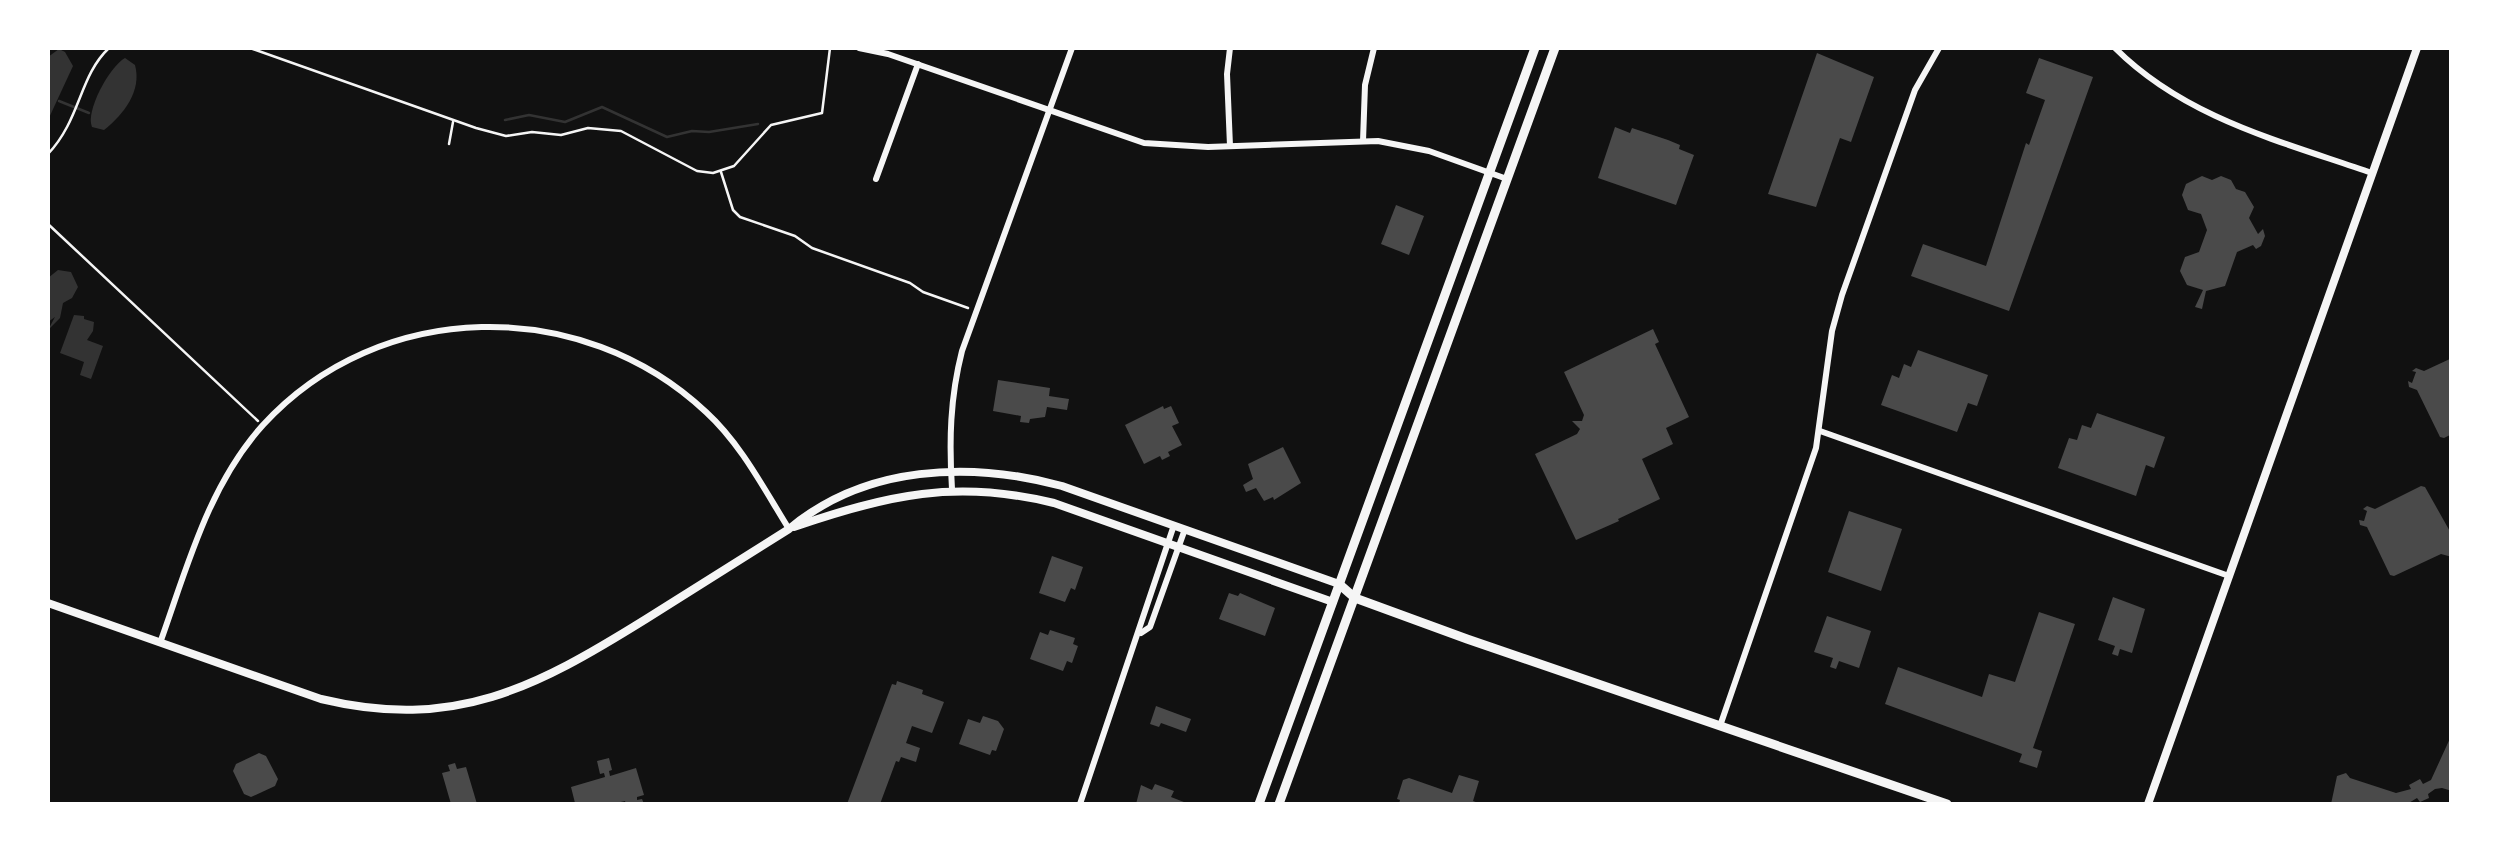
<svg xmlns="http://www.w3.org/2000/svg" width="2499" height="852" viewBox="0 0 2499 852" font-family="Ubuntu,sans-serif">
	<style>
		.water { fill: #333 }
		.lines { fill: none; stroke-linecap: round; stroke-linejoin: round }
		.stream { stroke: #333; stroke-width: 2.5 }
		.building { fill: #4a4a4a }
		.path { stroke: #f5f5f5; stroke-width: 2.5 }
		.minor { stroke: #f5f5f5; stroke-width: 6 }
		.tertiary { stroke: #f5f5f5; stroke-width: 8 }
		.secondary { stroke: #f5f5f5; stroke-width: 9 }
	</style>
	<rect width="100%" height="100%" fill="#111"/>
	<g class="water">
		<path d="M59,49L65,52L73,66L48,120V57Z"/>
		<path d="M125,58L135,65C142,91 124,114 104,130L92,127C85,112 109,67 125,58Z"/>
		<path d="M58,270L71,272L78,287L72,298L63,303L60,318L48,330L55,317L48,322V278Z"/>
		<path d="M74,315L84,316V319L94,322L93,331L87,340L103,346L91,379L80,375L84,362L60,353Z"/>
	</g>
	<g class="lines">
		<g class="stream">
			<path d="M59,101L89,113"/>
			<path d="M505,120L529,115L565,122L602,107L667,137L692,131L709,132L758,124"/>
		</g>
	</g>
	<g class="building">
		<path d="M1817,53L1874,77L1851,142L1840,138L1816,207L1768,194Z"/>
		<path d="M2039,58L2093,77L2009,311L1911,276L1923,244L1986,266L2026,143L2029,145L2045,100L2026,93Z"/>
		<path d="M1615,127L1630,133L1632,128L1668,140L1680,145L1679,149L1694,155L1676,205L1598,178Z"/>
		<path d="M2202,176L2212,180L2221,176L2231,180L2236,189L2245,192L2254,207L2249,218L2258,234L2263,229L2265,236L2261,246L2256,249L2253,245L2237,252L2225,286L2206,291L2202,309L2195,307L2203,290L2187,285L2180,271L2185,257L2199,252L2207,230L2201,214L2188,210L2182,195L2186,184Z"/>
		<path d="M1396,205L1424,216L1409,255L1381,244Z"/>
		<path d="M1653,329L1659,342L1655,344L1689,417L1666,428L1673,444L1642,459L1660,499L1618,519L1619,521L1576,540L1535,454L1577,434L1580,429L1572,421H1582L1584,415L1564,372Z"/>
		<path d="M1918,350L1988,375L1977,406L1968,403L1957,432L1881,405L1892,375L1899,378L1904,364L1911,367Z"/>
		<path d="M2452,358V434L2444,438L2440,437L2417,390L2409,387L2408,381L2412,383L2416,372L2412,371L2416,368L2424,371Z"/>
		<path d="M998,380L1050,388L1049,396L1069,399L1067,410L1047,407L1045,417L1030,419L1029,423L1020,422L1021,416L993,411Z"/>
		<path d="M1163,406L1164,409L1171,406L1179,423L1172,426L1182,445L1168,452L1170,456L1162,460L1160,456L1144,464L1125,425Z"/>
		<path d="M2097,413L2165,437L2154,468L2146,465L2136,496L2058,468L2069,438L2077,440L2082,425L2091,428Z"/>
		<path d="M1283,447L1301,483L1274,500L1273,497L1264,501L1256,488L1246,492L1243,485L1253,479L1248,464Z"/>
		<path d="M2421,486L2425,487L2452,535V557L2441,554L2394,576L2390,575L2367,527L2360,525L2359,520L2364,521L2367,511L2363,509L2367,506L2375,509Z"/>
		<path d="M1849,511L1902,529L1881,591L1828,572Z"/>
		<path d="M1052,556L1083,567L1075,590L1071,588L1065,602L1039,593Z"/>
		<path d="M1229,593L1238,596L1240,593L1275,608L1265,636L1219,619Z"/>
		<path d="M2113,597L2145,609L2132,653L2120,649L2118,656L2112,654L2115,646L2098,640Z"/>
		<path d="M2039,612L2075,624L2033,748L2042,751L2037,768L2019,762L2022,754L1885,704L1898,667L1982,697L1989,674L2015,682Z"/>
		<path d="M1827,616L1871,631L1859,668L1839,661L1836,669L1830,667L1833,658L1814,652Z"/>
		<path d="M1050,630L1075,638L1073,644L1078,646L1072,663L1067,661L1063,671L1030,659L1040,632L1048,635Z"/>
		<path d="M897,681L923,690L922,694L944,702L932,733L912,726L906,743L920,748L916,762L901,757L899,762L896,761L880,804H847L892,684L896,685Z"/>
		<path d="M1156,706L1191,719L1186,732L1161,723L1159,727L1150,724Z"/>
		<path d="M983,716L998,721L1004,729L996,751L992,750L990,755L959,744L968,719L980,723Z"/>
		<path d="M2452,734V791L2442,788L2435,789L2428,794L2429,798L2420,802L2417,798L2407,804H2331L2337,776L2346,773L2350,778L2396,793L2411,789L2409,785L2420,779L2423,784L2431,780Z"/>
		<path d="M259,753L266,756L278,779L275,786L251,797L244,794L233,771L236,764Z"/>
		<path d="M609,758L612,770L609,771L610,776L636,768L644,795L637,797V800L642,799L644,804H626L625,801L612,804L575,803L571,787L605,777L604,773L600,774L597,761Z"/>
		<path d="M455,763L457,769L466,767L477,804H451L442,773L450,771L448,765Z"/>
		<path d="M1459,775L1479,781L1473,801L1481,804H1399L1400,800L1397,799L1403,780L1409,778L1452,793Z"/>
		<path d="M1155,784L1174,791L1171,797L1189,804H1136L1141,785L1152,790Z"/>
	</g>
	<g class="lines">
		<g class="path">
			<path d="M250,48L476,128L506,136L532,132L561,135L588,128L621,131L697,171L713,173L734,166L771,125L822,113L830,48"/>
			<path d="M449,144L453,122"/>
			<path d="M48,154C81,119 79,76 109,48"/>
			<path d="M721,172L733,210L740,217L795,236L812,248L910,283L923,292L968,308"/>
			<path d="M48,224L258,421"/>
		</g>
		<g class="minor">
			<path d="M859,48L888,54L1144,143L1208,147L1378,141L1429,151L1507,179"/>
			<path d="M2115,48C2185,118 2280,141 2372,173"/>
			<path d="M1363,141L1365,85L1374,48"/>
			<path d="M1230,146L1227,74L1230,48"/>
			<path d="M876,179L918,64"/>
			<path d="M1820,431L2229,576"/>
			<path d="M952,489C949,441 950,398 962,351L1072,48"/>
			<path d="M1141,633L1150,627L1185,529"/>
			<path d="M160,643C187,568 208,486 263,425C379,298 582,295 706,412C741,444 764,489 789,529"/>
			<path d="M1720,726L1816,448L1832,331L1842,295L1915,90L1939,48"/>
			<path d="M1080,804L1174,525"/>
		</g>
		<g class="tertiary">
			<path d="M794,527C887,495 956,479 1054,503L1333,602"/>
			<path d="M48,603L321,699C455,731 535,688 646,619C694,589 742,559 789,529C865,465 970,461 1062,486L1339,584"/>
			<path d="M2148,804L2417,48"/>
		</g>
		<g class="secondary">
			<path d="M1339,584L1355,598L1467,639L1947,804"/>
			<path d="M1259,804L1535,48"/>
			<path d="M1279,804L1555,48"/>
		</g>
	</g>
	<rect width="2499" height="852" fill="none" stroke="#ffffff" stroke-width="100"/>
</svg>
